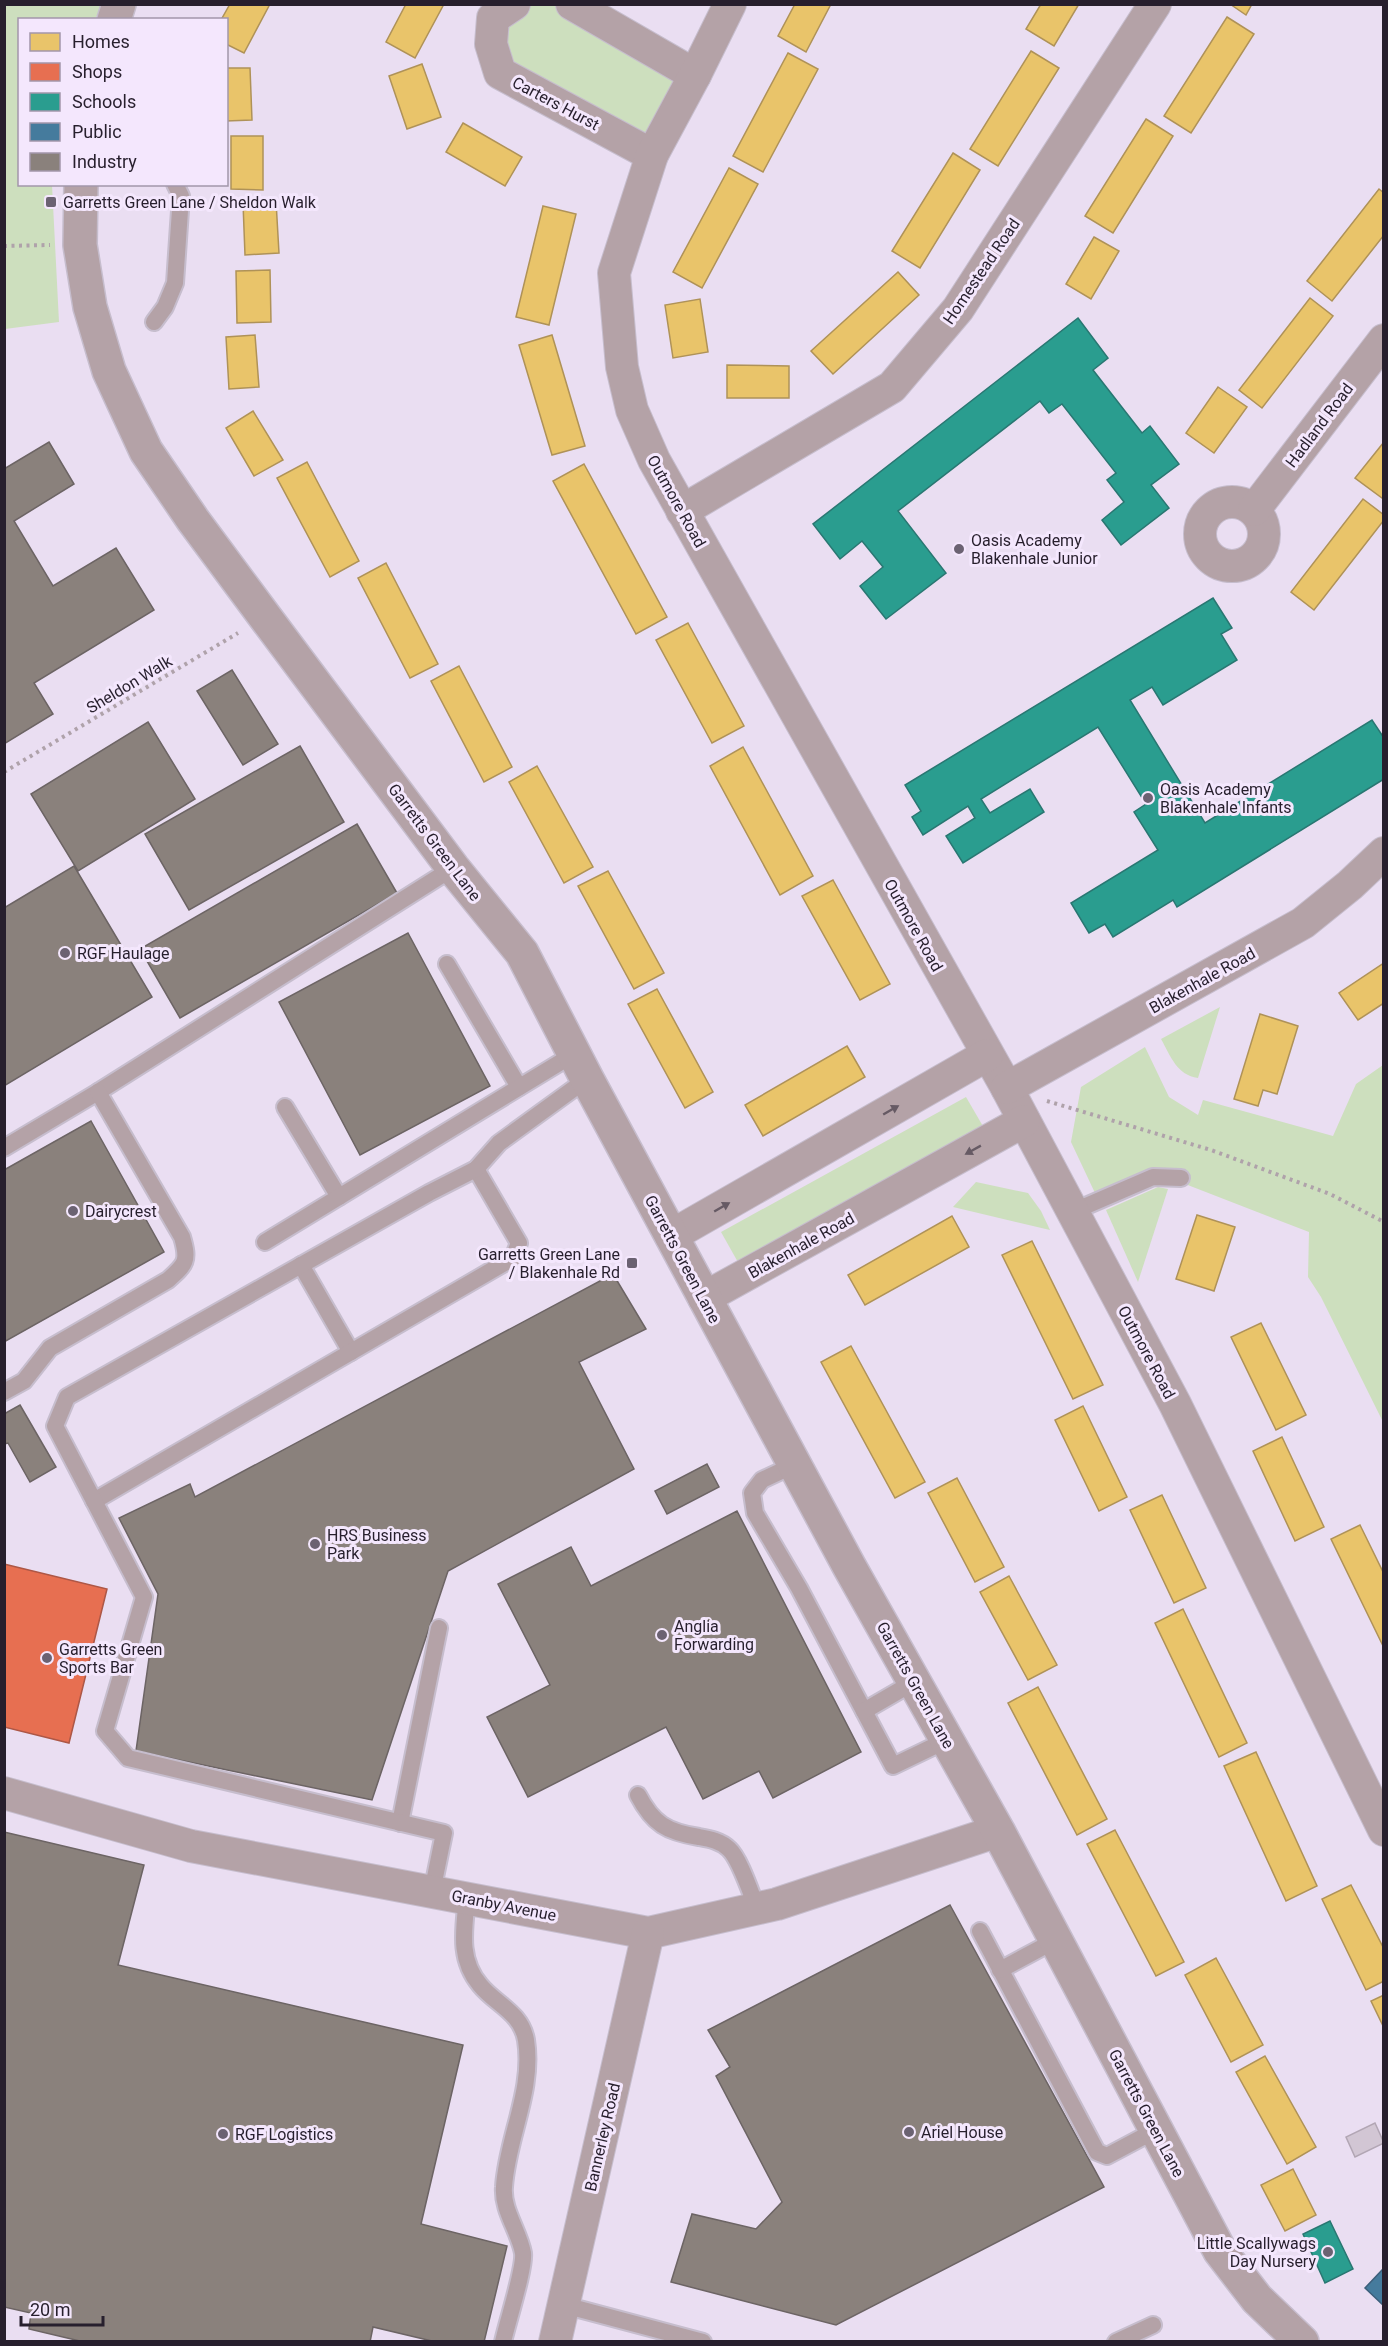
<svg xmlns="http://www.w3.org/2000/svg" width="1388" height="2346" viewBox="0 0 1388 2346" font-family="Roboto,sans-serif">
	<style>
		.green { fill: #cddfbe }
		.homes { fill: #e9c46a; stroke: #af9258; stroke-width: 1.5 }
		.shops { fill: #e76f51; stroke: #ad5746; stroke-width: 1.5 }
		.schools { fill: #2a9d8f; stroke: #297772; stroke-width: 1.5 }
		.public { fill: #457b9d; stroke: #3c5f7b; stroke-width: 1.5 }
		.industry { fill: #8a817c; stroke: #6c6464; stroke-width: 1.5 }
		.building { fill: #d2c6d4; stroke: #b2a6b4; stroke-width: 1.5 }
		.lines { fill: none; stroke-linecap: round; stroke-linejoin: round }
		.service-casing { stroke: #c6bdcd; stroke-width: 20 }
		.minor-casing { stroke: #c6bdcd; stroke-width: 34 }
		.tertiary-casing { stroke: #c6bdcd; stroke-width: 36 }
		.path { stroke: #afa2aa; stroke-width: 4; stroke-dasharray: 3 4.5; stroke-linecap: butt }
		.service { stroke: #b4a2a7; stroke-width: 16 }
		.minor { stroke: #b4a2a7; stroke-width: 32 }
		.tertiary { stroke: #b4a2a7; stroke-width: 33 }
		.oneway { fill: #665a64 }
		.poi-dot { fill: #6b6272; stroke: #f4e7fd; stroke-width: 2 }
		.labels { text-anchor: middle; stroke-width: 6; stroke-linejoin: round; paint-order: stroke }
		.street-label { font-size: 16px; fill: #271f2d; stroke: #f4e7fd }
		.poi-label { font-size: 16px; fill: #271f2d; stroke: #f4e7fd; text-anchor: start }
	</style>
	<rect width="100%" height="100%" fill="#eadef2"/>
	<g class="green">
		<path d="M6,5H103L95,19L20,20V184L52,185L59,322L5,329Z"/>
		<path d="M514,5H572L695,75L652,155L500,73L493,18Z"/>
		<path d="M1220,1007L1198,1078C1177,1075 1171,1057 1161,1039Z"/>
		<path d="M1145,1047L1169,1097L1198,1115L1203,1100L1333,1136L1356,1084L1383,1065V1422L1321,1297L1308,1277L1309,1232L1180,1182L1182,1173C1147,1165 1127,1179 1095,1193L1071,1142L1081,1087Z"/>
		<path d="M966,1097L984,1128L739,1264L721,1232Z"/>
		<path d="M976,1182L1028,1193L1041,1211L1050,1230L953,1207Z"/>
		<path d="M1158,1187L1168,1189L1138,1282L1106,1210Z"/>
	</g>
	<g class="homes">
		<path d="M230,4H270L244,53L226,44V20H221Z"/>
		<path d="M406,4H444L415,58L386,42Z"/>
		<path d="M795,4H831L806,52L778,36Z"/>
		<path d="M1041,4H1079L1054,46L1026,29Z"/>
		<path d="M1230,4H1252L1246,15Z"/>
		<path d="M1227,17L1254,34L1191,133L1164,116Z"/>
		<path d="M1031,51L1059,68L998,166L970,149Z"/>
		<path d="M788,53L818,69L763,172L733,156Z"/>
		<path d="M422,64L441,117L407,129L389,76Z"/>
		<path d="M226,68H250L252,120L226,121Z"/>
		<path d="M1146,119L1173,136L1113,233L1085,216Z"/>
		<path d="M463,123L522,157L505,186L446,152Z"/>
		<path d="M231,136H263V190L231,189Z"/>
		<path d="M953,153L980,170L920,268L892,251Z"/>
		<path d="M729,168L758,184L702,288L673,272Z"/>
		<path d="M1379,189L1384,193V235L1332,301L1307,281Z"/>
		<path d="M276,201L279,253L245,255L243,203Z"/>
		<path d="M543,206L576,214L549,325L516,317Z"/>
		<path d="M1094,237L1119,251L1091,299L1066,284Z"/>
		<path d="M270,270L271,322L237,323L236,271Z"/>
		<path d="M898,272L919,295L833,374L811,351Z"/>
		<path d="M1310,298L1333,316L1262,408L1239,390Z"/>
		<path d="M700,299L708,352L673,358L665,305Z"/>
		<path d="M255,335L259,387L229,389L226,337Z"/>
		<path d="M552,335L585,446L552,455L519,345Z"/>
		<path d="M727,365L789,366V398H727Z"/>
		<path d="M1218,387L1247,407L1214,453L1186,433Z"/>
		<path d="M253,411L283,460L254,476L226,428Z"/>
		<path d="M1384,442V496L1382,498L1355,478Z"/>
		<path d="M307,462L359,561L330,577L277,478Z"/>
		<path d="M584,464L667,617L636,634L553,481Z"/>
		<path d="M1363,499L1384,515V520L1314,610L1291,592Z"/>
		<path d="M386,563L438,664L410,678L358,578Z"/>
		<path d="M688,623L744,726L712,743L656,640Z"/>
		<path d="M459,666L512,767L484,782L431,681Z"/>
		<path d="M743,747L813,876L780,895L710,766Z"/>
		<path d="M537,766L593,867L564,883L509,782Z"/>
		<path d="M608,871L664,973L634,989L578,886Z"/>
		<path d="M833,880L890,984L860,1000L802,896Z"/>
		<path d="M1384,963V1003L1358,1020L1339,993Z"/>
		<path d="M657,989L713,1092L685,1108L628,1004Z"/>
		<path d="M1260,1014L1298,1026L1277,1094L1263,1090L1258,1106L1234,1099Z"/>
		<path d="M847,1046L865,1077L763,1136L745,1105Z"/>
		<path d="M1197,1215L1235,1227L1214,1291L1176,1279Z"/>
		<path d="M952,1216L969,1247L865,1305L848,1275Z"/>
		<path d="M1032,1241L1103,1385L1073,1399L1002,1255Z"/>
		<path d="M1261,1323L1306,1415L1276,1430L1231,1337Z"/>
		<path d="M851,1346L925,1482L895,1498L821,1362Z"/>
		<path d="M1083,1406L1127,1497L1099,1511L1055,1420Z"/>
		<path d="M1282,1437L1324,1527L1295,1541L1253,1451Z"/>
		<path d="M957,1478L1004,1567L975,1582L928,1493Z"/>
		<path d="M1162,1495L1206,1588L1174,1603L1130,1510Z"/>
		<path d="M1360,1525L1384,1574V1648L1331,1539Z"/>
		<path d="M1009,1576L1057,1665L1028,1680L980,1592Z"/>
		<path d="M1183,1609L1247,1743L1219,1757L1155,1623Z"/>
		<path d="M1038,1687L1107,1819L1077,1835L1008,1703Z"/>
		<path d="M1256,1752L1317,1886L1286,1901L1224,1766Z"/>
		<path d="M1115,1830L1184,1962L1156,1976L1087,1844Z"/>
		<path d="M1351,1885L1384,1949V1981L1366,1990L1322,1899Z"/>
		<path d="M1216,1958L1263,2045L1231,2062L1185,1975Z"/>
		<path d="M1384,1995V2028L1371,2001Z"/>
		<path d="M1265,2056L1316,2147L1287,2164L1236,2072Z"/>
		<path d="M1293,2169L1316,2215L1285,2231L1261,2185Z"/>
	</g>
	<path class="shops" d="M4,1564L107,1589L69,1743L4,1727Z"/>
	<g class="schools">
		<path d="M1078,318L1108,358L1093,370L1142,433L1150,426L1179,464L1151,485L1169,508L1121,545L1102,520L1124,502L1107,480L1116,473L1062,404L1049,413L1040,401L898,511L946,573L886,619L860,586L883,567L862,541L840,559L813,524Z"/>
		<path d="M1213,598L1232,628L1221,634L1237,660L1163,705L1152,687L1130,700L1205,823L1372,720L1384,738V779L1177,907L1173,900L1113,937L1105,924L1089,933L1071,903L1158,850L1134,812L1146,804L1098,727L981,799L990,813L1030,789L1044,812L963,863L946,836L975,818L968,806L923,835L912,817L921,811L905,785Z"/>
		<path d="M1330,2221L1353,2269L1325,2283L1303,2234Z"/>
	</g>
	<path class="public" d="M1384,2268V2306L1365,2288Z"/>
	<g class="industry">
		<path d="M49,442L74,484L14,521L53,586L116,548L154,610L34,683L53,714L4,744V469Z"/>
		<path d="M232,670L278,744L243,765L197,691Z"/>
		<path d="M148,722L195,799L78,871L31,794Z"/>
		<path d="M300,746L344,822L189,910L145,834Z"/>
		<path d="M357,824L397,893L180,1018L140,949Z"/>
		<path d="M74,866L152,997L4,1086V908Z"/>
		<path d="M408,933L490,1086L360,1155L279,1002Z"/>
		<path d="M91,1121L164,1252L4,1342V1170Z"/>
		<path d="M613,1274L646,1329L579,1362L634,1469L448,1571L372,1800L136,1751L158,1594L119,1518L190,1484L195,1497Z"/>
		<path d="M20,1405L56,1467L30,1482L8,1443L4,1444V1414Z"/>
		<path d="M707,1464L719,1487L667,1514L655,1491Z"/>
		<path d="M737,1511L861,1752L773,1798L759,1771L703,1799L666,1727L528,1797L487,1717L550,1685L498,1584L571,1547L591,1586Z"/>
		<path d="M4,1832L144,1865L118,1965L463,2045L421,2224L507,2246L484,2342H436L373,2327L370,2342H84L29,2329L31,2313L4,2307Z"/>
		<path d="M950,1905L1104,2187L836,2325L671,2282L692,2214L756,2229L782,2202L716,2076L730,2067L708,2030Z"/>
	</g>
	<path class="building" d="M1375,2123L1384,2143L1355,2157L1346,2137Z"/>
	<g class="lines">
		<defs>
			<g id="service">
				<path d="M154,322L165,307L175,283L181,196L175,184"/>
				<path d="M447,964L519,1087"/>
				<path d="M285,1107L339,1197"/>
				<path d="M4,1148L98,1092L453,868"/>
				<path d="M1072,1212L1153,1177L1181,1178"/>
				<path d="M265,1242L574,1054"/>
				<path d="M301,1265L351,1352"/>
				<path d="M4,1392L24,1381L50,1348L168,1280C186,1264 189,1261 182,1237L98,1092"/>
				<path d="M794,1465L762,1480L752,1493L755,1513L799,1588L893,1766L947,1740"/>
				<path d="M94,1501L513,1258L519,1243L476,1169"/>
				<path d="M864,1711L914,1682"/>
				<path d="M638,1795C653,1824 667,1832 699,1837C710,1839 721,1841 729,1849C740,1859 751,1894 757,1908"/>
				<path d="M400,1823L439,1628"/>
				<path d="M432,1892L444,1833L128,1758L105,1731L144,1597L55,1426L67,1397L429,1193L476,1169L499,1143L587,1079"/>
				<path d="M467,1898C464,1929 458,1959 480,1985C495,2004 521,2012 526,2040C534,2090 507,2138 504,2187C502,2210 519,2231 523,2253C525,2268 507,2323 503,2342"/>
				<path d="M980,1931L1097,2152L1107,2156L1156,2130"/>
				<path d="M1000,1970L1056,1940"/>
				<path d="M564,2305L703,2342"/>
				<path d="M1116,2342L1153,2325"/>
			</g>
			<g id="minor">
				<path d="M514,4L493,18L491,44L500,73L652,155"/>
				<path d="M572,4L695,75"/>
				<path d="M730,4L695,75L652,155L614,273L622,367L632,410L654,460L1007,1088L1175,1404L1384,1830"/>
				<circle cx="1232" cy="534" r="32"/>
				<path d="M1254,510L1384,340"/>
				<path d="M682,511L892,387L958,309L1155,4"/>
				<path d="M1007,1088L1303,923L1350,885L1384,853"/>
				<path d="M671,1236L987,1055"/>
				<path d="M704,1298L1024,1121"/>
				<path d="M4,1793L191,1846L648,1933L777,1904L998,1831"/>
				<path d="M555,2342L648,1933"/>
			</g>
			<g id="tertiary">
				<path d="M114,20L119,4"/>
				<path d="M81,184L80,245L90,307L109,371L146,451L193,520L265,617L453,868L522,953L587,1079L849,1566L998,1831L1220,2251L1257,2299L1302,2342"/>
			</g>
		</defs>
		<use href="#service" class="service-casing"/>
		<use href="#minor" class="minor-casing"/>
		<use href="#tertiary" class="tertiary-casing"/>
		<g class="path">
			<path d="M4,246L50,245"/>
			<path d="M4,772L238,633"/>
			<path d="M1047,1101L1211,1150L1330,1194L1384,1222"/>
		</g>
		<use href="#service" class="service"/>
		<use href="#minor" class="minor"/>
		<use href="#tertiary" class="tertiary"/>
	</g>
	<defs><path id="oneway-solid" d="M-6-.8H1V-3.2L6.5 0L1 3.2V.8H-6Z" transform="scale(1.5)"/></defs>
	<g class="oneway">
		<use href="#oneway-solid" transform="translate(891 1110) rotate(-30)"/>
		<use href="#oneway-solid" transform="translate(973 1150) rotate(151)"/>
		<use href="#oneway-solid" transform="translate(722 1207) rotate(-30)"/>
	</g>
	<g class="poi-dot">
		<rect x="45" y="196" width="12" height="12" rx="3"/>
		<circle cx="959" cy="549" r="6"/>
		<circle cx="1148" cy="798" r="6"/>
		<circle cx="65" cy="953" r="6"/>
		<circle cx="73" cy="1211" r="6"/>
		<rect x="626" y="1257" width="12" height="12" rx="3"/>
		<circle cx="315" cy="1544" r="6"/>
		<circle cx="662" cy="1635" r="6"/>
		<circle cx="47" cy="1658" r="6"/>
		<circle cx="909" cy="2132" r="6"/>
		<circle cx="223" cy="2134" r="6"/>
		<circle cx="1328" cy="2252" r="6"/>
	</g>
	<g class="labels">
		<g class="street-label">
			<text transform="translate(556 103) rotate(28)" y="6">Carters Hurst</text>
			<text transform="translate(981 271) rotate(-56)" y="6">Homestead Road</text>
			<text transform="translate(1319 425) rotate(-53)" y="6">Hadland Road</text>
			<text transform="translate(677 501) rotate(61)" y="6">Outmore Road</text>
			<text transform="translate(129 684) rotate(-31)" y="6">Sheldon Walk</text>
			<text transform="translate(435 842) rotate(53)" y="6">Garretts Green Lane</text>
			<text transform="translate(914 925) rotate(61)" y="6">Outmore Road</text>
			<text transform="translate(1202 980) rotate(-29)" y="6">Blakenhale Road</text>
			<text transform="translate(801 1245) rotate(-29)" y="6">Blakenhale Road</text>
			<text transform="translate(683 1259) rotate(62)" y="6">Garretts Green Lane</text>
			<text transform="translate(1147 1352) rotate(62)" y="6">Outmore Road</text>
			<text transform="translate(916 1685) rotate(61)" y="6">Garretts Green Lane</text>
			<text transform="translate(504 1905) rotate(11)" y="6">Granby Avenue</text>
			<text transform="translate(1147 2113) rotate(62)" y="6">Garretts Green Lane</text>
			<text transform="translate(602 2137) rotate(-77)" y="6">Bannerley Road</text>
		</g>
		<g class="poi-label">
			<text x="63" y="208">Garretts Green Lane / Sheldon Walk</text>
			<text x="971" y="546">Oasis Academy<tspan x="971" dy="18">Blakenhale Junior</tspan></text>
			<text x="1160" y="795">Oasis Academy<tspan x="1160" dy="18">Blakenhale Infants</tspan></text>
			<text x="77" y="959">RGF Haulage</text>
			<text x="85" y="1217">Dairycrest</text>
			<text x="620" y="1260" text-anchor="end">Garretts Green Lane<tspan x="620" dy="18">/ Blakenhale Rd</tspan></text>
			<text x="327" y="1541">HRS Business<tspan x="327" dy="18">Park</tspan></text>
			<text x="674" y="1632">Anglia<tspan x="674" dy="18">Forwarding</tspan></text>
			<text x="59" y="1655">Garretts Green<tspan x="59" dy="18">Sports Bar</tspan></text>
			<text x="921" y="2138">Ariel House</text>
			<text x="235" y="2140">RGF Logistics</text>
			<text x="1316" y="2249" text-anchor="end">Little Scallywags<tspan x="1316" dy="18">Day Nursery</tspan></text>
		</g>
	</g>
	<rect width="1388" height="2346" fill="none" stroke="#271f2d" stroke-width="12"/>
	<rect x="18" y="18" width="210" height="168" fill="#f4e7fd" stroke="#a297aa" stroke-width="1.5"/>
	<rect x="30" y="33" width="30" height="18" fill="#e9c46a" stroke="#a297aa" stroke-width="1.5"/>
	<text x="72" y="48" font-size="18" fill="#271f2d">Homes</text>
	<rect x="30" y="63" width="30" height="18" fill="#e76f51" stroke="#a297aa" stroke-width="1.5"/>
	<text x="72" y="78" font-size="18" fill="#271f2d">Shops</text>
	<rect x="30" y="93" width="30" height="18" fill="#2a9d8f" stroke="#a297aa" stroke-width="1.5"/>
	<text x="72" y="108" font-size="18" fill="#271f2d">Schools</text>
	<rect x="30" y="123" width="30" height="18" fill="#457b9d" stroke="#a297aa" stroke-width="1.5"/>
	<text x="72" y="138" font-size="18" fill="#271f2d">Public</text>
	<rect x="30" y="153" width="30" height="18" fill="#8a817c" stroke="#a297aa" stroke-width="1.5"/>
	<text x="72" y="168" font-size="18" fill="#271f2d">Industry</text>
	<path d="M21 2316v9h82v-9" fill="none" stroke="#271f2d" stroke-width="3"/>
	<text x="30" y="2316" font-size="18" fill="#271f2d" stroke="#f4e7fd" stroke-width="4.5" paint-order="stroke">20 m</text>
</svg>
